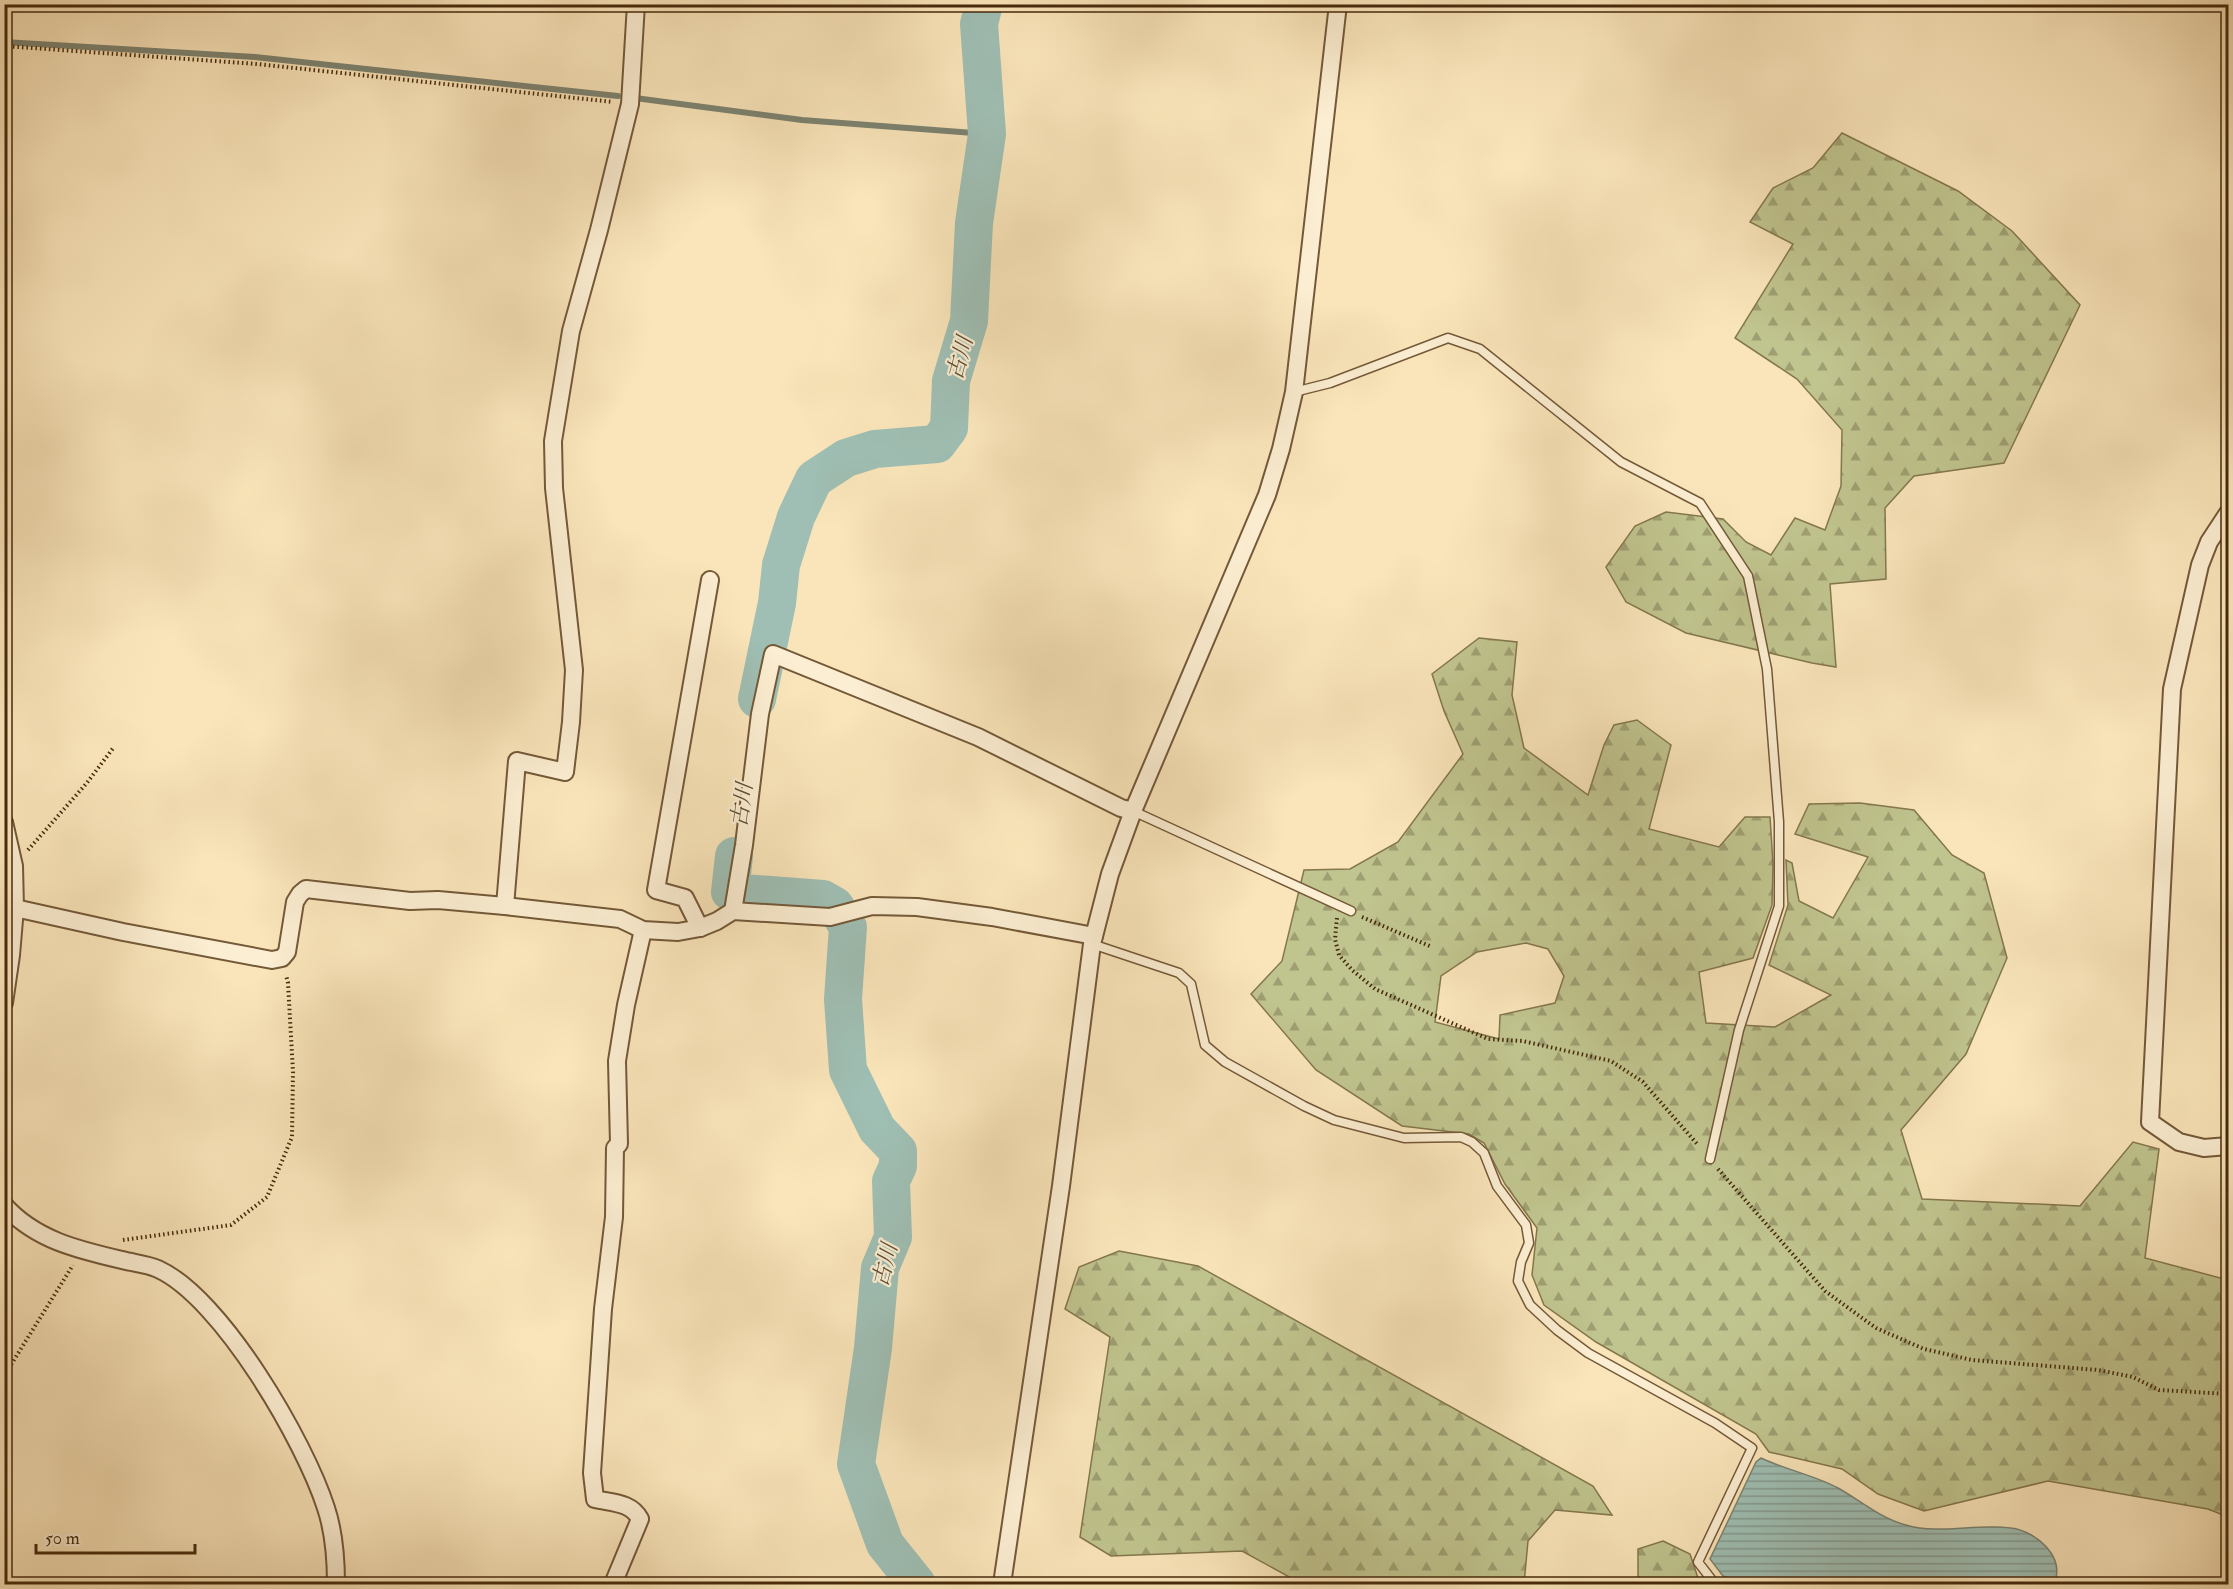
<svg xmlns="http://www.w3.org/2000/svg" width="2233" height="1589" viewBox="0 0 2233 1589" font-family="'IM FELL Double Pica','Noto Serif JP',serif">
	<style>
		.forest { fill: url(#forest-firs); stroke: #84774d; stroke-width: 1.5; fill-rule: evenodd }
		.water { fill: url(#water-rules); stroke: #7c8371; stroke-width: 1.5 }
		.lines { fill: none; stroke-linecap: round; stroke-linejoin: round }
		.stream { stroke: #7c8371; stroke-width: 6 }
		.river { stroke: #9fbfb4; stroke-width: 38 }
		.service-casing { stroke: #745938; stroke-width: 11 }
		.minor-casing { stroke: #745938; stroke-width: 20 }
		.path { stroke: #472a0c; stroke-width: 4; stroke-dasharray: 1.5 3; stroke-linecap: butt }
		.service { stroke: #fceed2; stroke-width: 8 }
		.minor { stroke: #fceed2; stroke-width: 16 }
		.labels { text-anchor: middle; stroke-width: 4.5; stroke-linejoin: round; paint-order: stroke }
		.water-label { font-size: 22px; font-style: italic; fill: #5d4f36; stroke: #fceed2 }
	</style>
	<defs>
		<pattern id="forest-firs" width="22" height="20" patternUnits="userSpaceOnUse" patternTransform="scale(1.5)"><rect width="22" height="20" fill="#c0c48e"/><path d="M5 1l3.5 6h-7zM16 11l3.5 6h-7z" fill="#9e9f72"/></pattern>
		<pattern id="water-rules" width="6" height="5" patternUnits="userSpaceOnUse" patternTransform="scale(1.5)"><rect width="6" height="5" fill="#9fbfb4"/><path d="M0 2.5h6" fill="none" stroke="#839b91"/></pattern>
	</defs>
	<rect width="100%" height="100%" fill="#fae5ba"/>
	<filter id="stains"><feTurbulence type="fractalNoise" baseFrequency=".00333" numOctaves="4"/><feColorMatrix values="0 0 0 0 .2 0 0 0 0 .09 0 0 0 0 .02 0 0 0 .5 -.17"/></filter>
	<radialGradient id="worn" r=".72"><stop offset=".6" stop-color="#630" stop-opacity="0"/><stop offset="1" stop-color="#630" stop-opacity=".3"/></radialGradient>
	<g class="forest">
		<path d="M1842,133L1958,191L2012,231L2080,305L2004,463L1914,476L1885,508L1886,579L1830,584L1836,667L1812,663L1686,633L1626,602L1606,567L1635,526L1666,512L1723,519L1746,542L1771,555L1795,518L1825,530L1841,486L1842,430L1797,379L1735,338L1793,244L1750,222L1773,188L1813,168Z"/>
		<path d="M1479,638L1517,642L1512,695L1524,748L1588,795L1604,745L1614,725L1637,720L1671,745L1649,829L1719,847L1745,817H1770L1773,864L1772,905L1753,958L1699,972L1706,1023L1775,1027L1831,995L1769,965L1788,905L1786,860L1792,863L1799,901L1833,918L1868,857L1795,834L1809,804L1860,803L1914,810L1952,855L1984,873L2007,958L1966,1054L1901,1130L1922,1199L2080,1206L2133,1142L2159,1149L2145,1258L2228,1280V1517L2208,1509L2048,1481L1924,1511L1878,1494L1842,1469L1769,1452L1756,1434L1596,1342L1544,1305L1532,1275L1537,1228L1505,1184L1484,1143L1469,1134L1402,1126L1316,1070L1251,994L1282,961L1304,870L1350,869L1398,842L1463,754L1444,711L1432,674ZM1526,943L1548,949L1564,976L1555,1003L1500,1015L1499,1039L1435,1022L1441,976L1477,952Z"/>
		<path d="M1119,1251L1198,1266L1593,1486L1612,1515L1555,1510L1528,1541L1524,1584H1302L1242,1551L1111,1556L1080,1537L1110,1337L1065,1309L1079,1267Z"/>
		<path d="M1663,1541L1690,1554L1700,1584H1652L1638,1577V1549Z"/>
	</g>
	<path class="water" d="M1761,1458C1786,1470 1814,1475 1838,1488C1861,1501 1880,1518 1906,1525C1939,1535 1977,1523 2011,1528C2036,1531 2066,1557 2054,1584H1750L1723,1576L1710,1559L1756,1462Z"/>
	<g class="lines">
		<g class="stream">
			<path d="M4,42L255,57L618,96"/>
			<path d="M635,98L802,120L987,134"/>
		</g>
		<g class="river">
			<path d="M757,699L777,603L781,565L796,517L814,479L846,458L875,449L937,444L949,428L951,381L969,321L974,223L987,134L979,24L984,4"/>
			<path d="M734,856L730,892L823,899L835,906L848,927L843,999L848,1070L877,1129L898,1151V1166L891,1181L893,1237L880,1268L873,1348L856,1464L885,1544L917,1584"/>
		</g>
		<defs>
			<g id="service">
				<path d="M1294,392L1330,383L1448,338L1480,349L1621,462L1700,503L1748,576L1767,669L1779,822V906L1739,1030L1710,1159"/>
				<path d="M1133,811L1351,911"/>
				<path d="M1092,944L1179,973L1191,984L1205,1045L1225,1062L1304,1106L1334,1120L1404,1138L1461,1137L1472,1142L1484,1153L1497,1186L1526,1225L1529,1243L1521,1262L1518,1281L1530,1305L1557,1330L1588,1353L1715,1423L1752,1448L1698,1562L1715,1584"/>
				<path d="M1628,1584H1630"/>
			</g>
			<g id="minor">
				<path d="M2228,513L2209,542L2200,565L2172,689L2150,1122L2179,1142L2204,1148L2228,1146"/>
				<path d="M4,822L14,866L15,908L11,955L4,1003"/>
				<path d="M505,906L517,761L565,772L571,722L574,670L554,488L553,441L571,331L599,230L630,104L636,4"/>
				<path d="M15,908L123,932L272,960L282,958L287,952L295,902L300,894L306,889L410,901L438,900L505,906L620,919L643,930L678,932L700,928L717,921L733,911L830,917L872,906L917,907L992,917L1094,936"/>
				<path d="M733,911L744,845L760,714L773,654L978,737L1121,808L1133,811"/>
				<path d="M700,928L685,898L656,890L710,580"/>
				<path d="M4,1205C35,1240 79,1250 122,1260C133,1263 147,1264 158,1269C222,1298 305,1442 326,1508C334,1532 336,1560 336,1584"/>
				<path d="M613,1584L640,1519C631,1502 612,1503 595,1499L592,1473L603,1309L614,1217L615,1148L619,1144L617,1061L626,1005L643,930"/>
				<path d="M1002,1584L1061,1186L1092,944L1110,874L1133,811L1267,495L1281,449L1294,392L1338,4"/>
			</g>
		</defs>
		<use href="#service" class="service-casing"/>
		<use href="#minor" class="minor-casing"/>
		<g class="path">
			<path d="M4,46L257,64L613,102"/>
			<path d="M28,850L86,784L114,747"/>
			<path d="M1362,917L1432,947"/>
			<path d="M1337,918L1335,939L1339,955L1352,970L1375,989L1488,1039L1523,1041L1611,1061L1643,1082L1698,1145"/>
			<path d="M1718,1169L1825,1291L1876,1328L1924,1349L1972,1360L2098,1370L2133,1377L2159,1390L2228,1394"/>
			<path d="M123,1240L231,1225L267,1197L292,1137L293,1072L288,983L286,975"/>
			<path d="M4,1376L73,1265"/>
		</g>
		<use href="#service" class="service"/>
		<use href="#minor" class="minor"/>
	</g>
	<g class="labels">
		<g class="water-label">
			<text transform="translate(959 358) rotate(-75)" y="8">古川</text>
			<text transform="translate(741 805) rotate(-82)" y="8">古川</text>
			<text transform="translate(884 1265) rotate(-76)" y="8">古川</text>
		</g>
	</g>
	<rect width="2233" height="1589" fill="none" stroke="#fae5ba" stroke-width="24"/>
	<rect x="6" y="6" width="2221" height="1577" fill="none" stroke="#472a0c" stroke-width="3"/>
	<rect x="12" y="12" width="2209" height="1565" fill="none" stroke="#472a0c" stroke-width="1.5"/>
	<path d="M36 1544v9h159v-9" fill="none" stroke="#472a0c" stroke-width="3"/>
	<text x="45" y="1544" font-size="18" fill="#472a0c" stroke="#fceed2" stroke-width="4.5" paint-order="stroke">50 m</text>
	<rect width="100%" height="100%" filter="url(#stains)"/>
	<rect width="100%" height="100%" fill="url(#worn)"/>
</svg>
